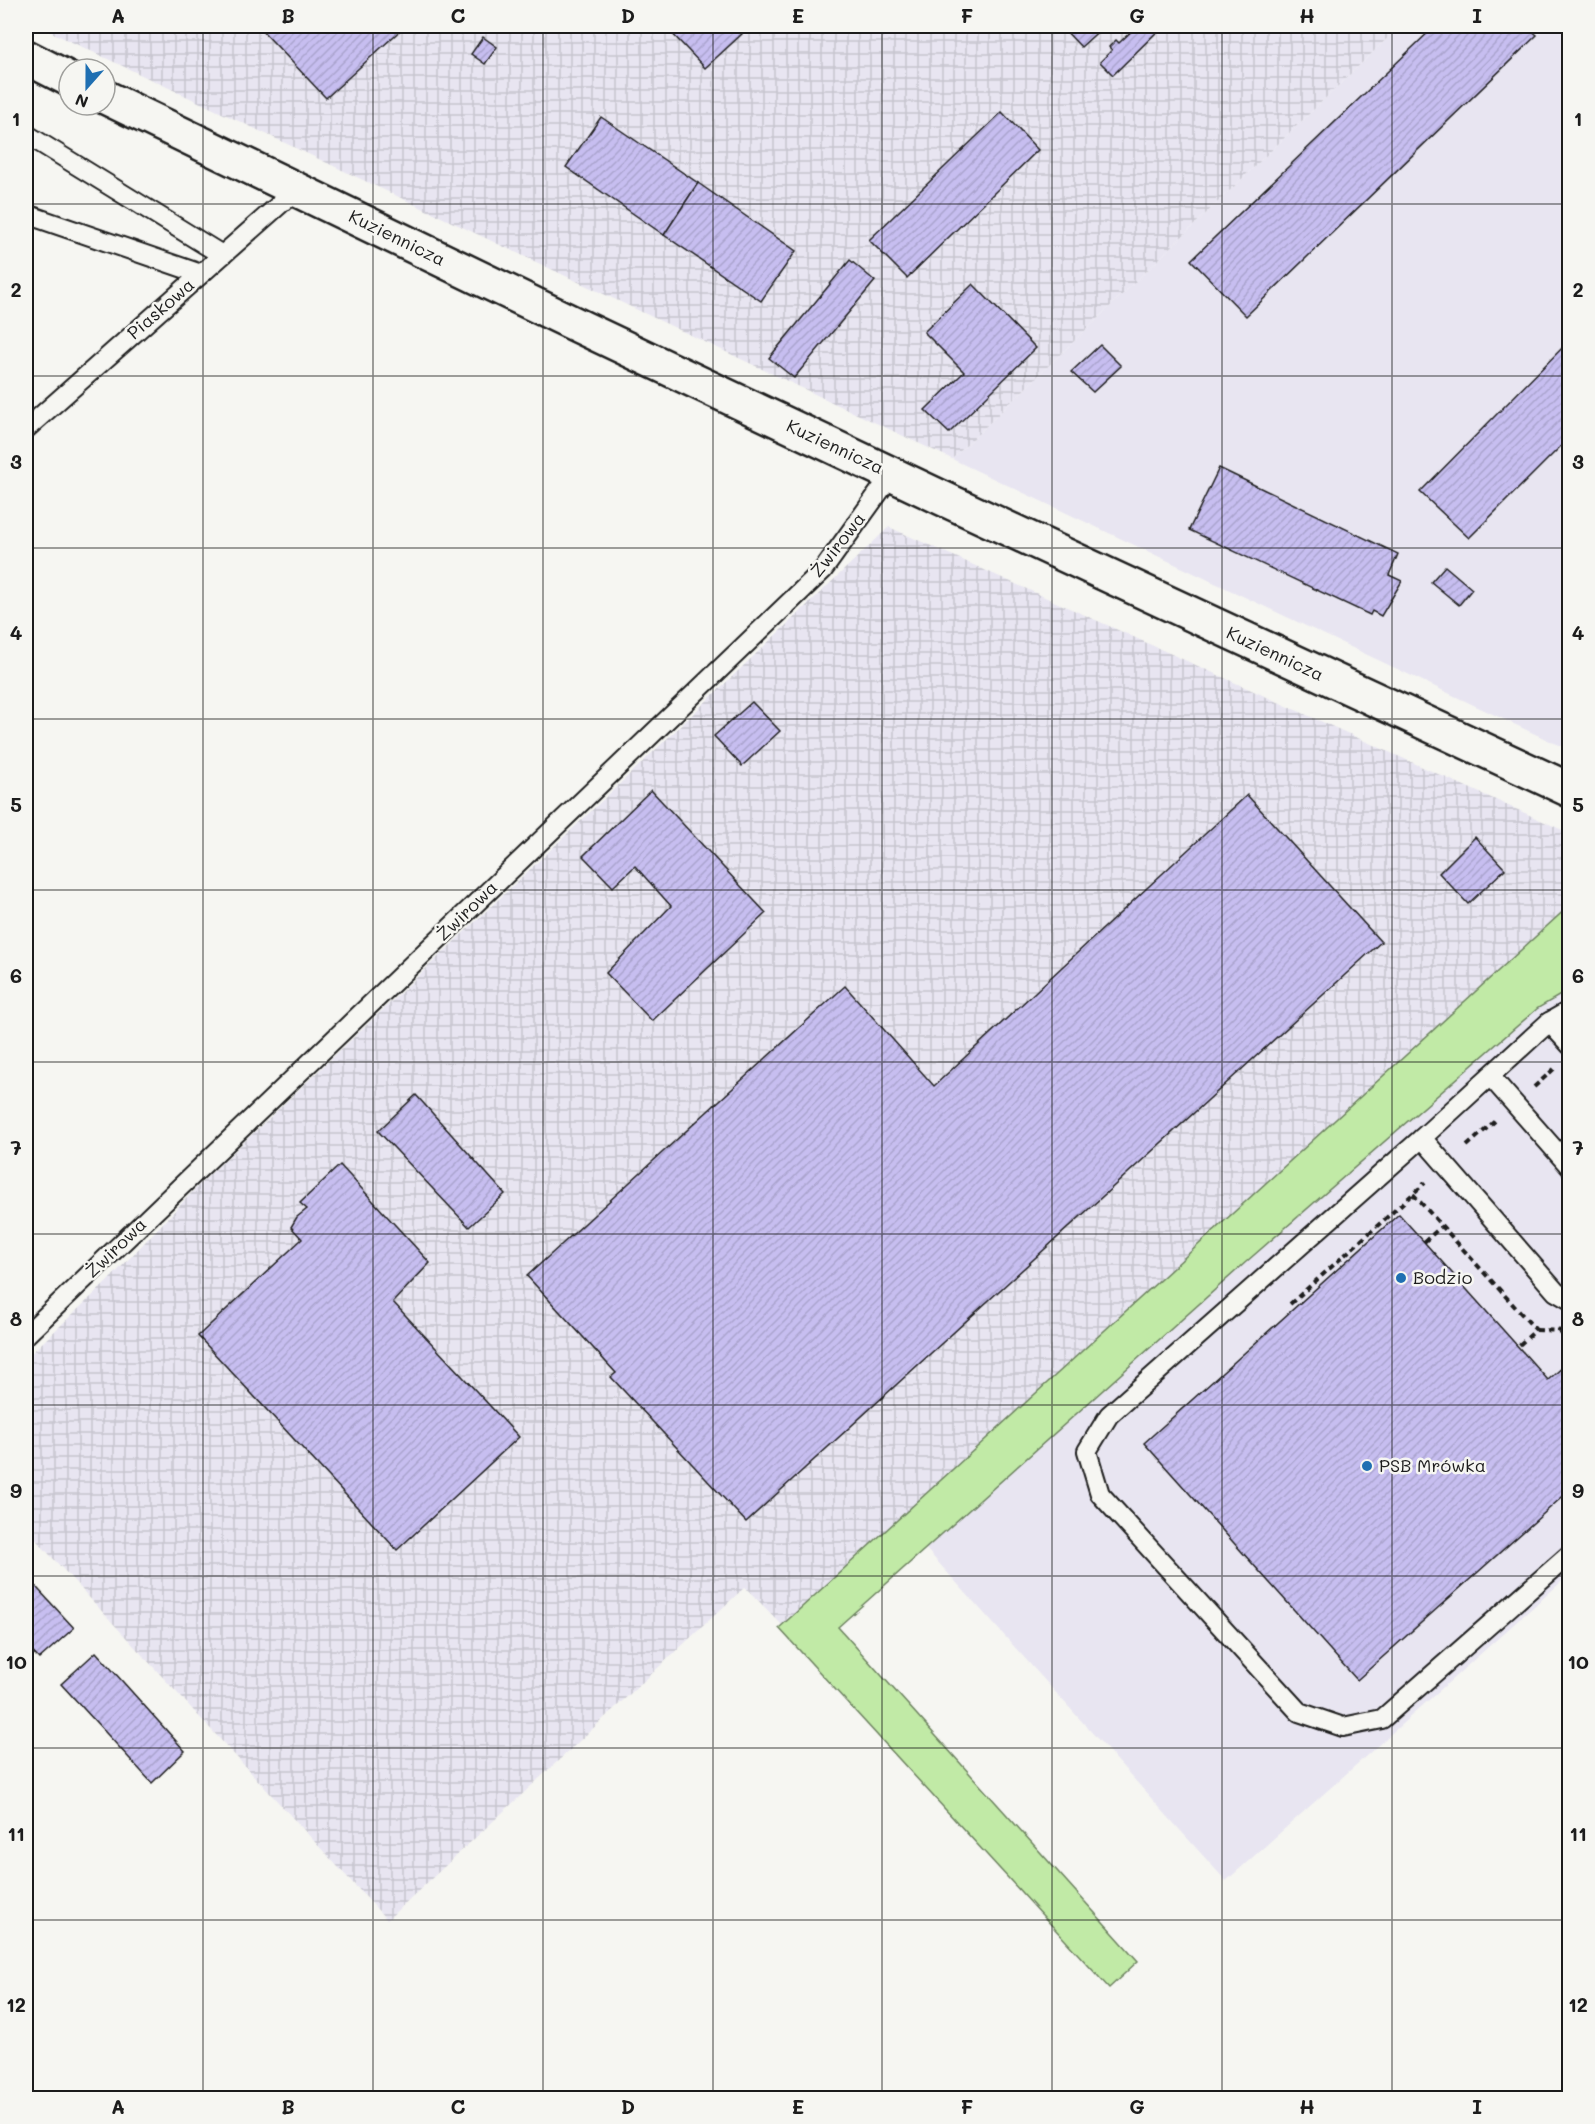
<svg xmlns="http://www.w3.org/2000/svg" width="1595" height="2124" viewBox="0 0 1595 2124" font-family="Mali,sans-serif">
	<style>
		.built { fill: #e8e5f1 }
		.industrial { fill: url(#industrial-grid) }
		.grass { fill: #c1eaa6; stroke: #6e8361; stroke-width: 1.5 }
		.building { fill: url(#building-hatch); stroke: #1c1c1c; stroke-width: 1.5 }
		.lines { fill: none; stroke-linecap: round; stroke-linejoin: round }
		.lane-casing { stroke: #1c1c1c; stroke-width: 22 }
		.secondary-casing { stroke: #1c1c1c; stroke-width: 38 }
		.path { stroke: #1c1c1c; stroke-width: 4; stroke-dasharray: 6 4.5; stroke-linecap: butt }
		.lane { stroke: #f6f6f2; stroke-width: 18 }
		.secondary { stroke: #f6f6f2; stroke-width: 33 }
		.grid { fill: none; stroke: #1c1c1c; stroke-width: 1.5; stroke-opacity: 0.55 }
		.poi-dot { fill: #1f6fb2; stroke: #f6f6f2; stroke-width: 2 }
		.labels { text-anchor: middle; stroke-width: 5; stroke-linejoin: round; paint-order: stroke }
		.street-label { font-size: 18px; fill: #1c1c1c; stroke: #f6f6f2 }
		.poi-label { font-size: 18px; fill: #1c1c1c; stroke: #f6f6f2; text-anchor: start }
		.neatline { fill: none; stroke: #1c1c1c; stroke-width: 2 }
		.grid-label { font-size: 20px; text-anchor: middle; font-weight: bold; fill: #1c1c1c }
	</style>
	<defs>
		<pattern id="industrial-grid" width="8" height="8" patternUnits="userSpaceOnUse" patternTransform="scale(1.5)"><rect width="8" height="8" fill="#e8e5f1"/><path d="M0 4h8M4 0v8" fill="none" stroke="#c6c4ce"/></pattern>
		<pattern id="building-hatch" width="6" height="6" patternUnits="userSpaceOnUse" patternTransform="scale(1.5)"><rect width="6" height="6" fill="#c7bef0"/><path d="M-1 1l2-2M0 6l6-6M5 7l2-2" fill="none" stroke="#aaa3cd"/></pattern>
	</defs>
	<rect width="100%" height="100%" fill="#f6f6f2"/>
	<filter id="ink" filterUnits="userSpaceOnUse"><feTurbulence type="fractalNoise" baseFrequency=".0167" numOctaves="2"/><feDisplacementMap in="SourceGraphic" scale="12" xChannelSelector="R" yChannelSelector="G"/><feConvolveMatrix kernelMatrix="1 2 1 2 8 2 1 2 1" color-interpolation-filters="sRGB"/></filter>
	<g filter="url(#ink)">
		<g class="built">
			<path d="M1400,26H1569V750L952,459Z"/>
			<path d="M1569,906V1575L1226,1881L899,1519Z"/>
		</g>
		<g class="industrial">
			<path d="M38,26H1400L952,459Z"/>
			<path d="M889,527L1569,833V906L782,1625L745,1587L387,1920L26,1529V1358L107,1282L200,1184Z"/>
		</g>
		<path class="grass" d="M1569,906V990L1538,1008L1246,1262L838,1627L1138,1961L1109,1988L779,1628Z"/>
		<g class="building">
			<path d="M258,26H405L326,98Z"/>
			<path d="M665,26H735L742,34L705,68Z"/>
			<path d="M1061,26H1104L1081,47Z"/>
			<path d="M1137,26H1163L1113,75L1100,62L1112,50L1109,47L1116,40L1119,43Z"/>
			<path d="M1435,26H1527L1537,35L1246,316L1191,260Z"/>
			<path d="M483,37L497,47L485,64L471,54Z"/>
			<path d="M1002,112L1038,150L907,278L869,240Z"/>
			<path d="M601,117L698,183L664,235L566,167Z"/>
			<path d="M698,183L796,251L761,301L664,235Z"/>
			<path d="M850,260L875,281L794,378L769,358Z"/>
			<path d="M973,284L1036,348L949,433L925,410L964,372L924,332Z"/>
			<path d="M1570,340V437L1469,538L1420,492Z"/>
			<path d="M1100,345L1121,366L1093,392L1071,372Z"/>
			<path d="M1219,468L1398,554L1389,575L1402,581L1381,616L1372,611L1370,615L1189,530Z"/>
			<path d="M1445,566L1472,589L1459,605L1431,582Z"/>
			<path d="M752,702L780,731L742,766L714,736Z"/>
			<path d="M651,790L766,913L652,1021L606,973L671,906L635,866L613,887L583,856Z"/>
			<path d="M1247,795L1381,942L746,1522L611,1377L616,1373L527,1276L845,986L934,1086Z"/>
			<path d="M1475,837L1505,869L1468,904L1439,873Z"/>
			<path d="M416,1095L505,1194L469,1227L378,1131Z"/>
			<path d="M340,1165L430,1263L393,1302L519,1437L397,1550L198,1336L302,1239L291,1227L297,1217L307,1209L300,1203Z"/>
			<path d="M1399,1214L1548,1380L1570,1361V1490L1357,1680L1144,1443Z"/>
			<path d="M26,1576L74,1628L39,1659L26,1645Z"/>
			<path d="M96,1652L185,1751L152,1783L61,1684Z"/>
		</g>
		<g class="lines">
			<defs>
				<g id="lane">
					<path d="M26,134L222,255"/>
					<path d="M26,214L201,274"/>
					<path d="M26,429L296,190"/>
					<path d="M1570,1010L1549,1022L1422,1138L1556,1292L1570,1300"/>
					<path d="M1549,1022L1570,1045"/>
					<path d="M1490,1076L1570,1167"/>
					<path d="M1422,1138L1109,1415L1087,1451L1100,1494L1299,1712L1343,1727L1382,1719L1570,1554"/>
					<path d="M26,1335L823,570L892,474"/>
				</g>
				<g id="secondary">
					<path d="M26,57L69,79"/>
					<path d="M105,97L581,327L942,498L1570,790"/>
				</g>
			</defs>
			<use href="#lane" class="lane-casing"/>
			<use href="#secondary" class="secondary-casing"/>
			<g class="path">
				<path d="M1534,1087L1555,1068"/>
				<path d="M1467,1146L1495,1121"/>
				<path d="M1413,1194L1536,1330L1518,1346"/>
				<path d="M1424,1242L1442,1226"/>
				<path d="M1290,1304L1425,1183"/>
				<path d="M1536,1330L1570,1331"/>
				<path d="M1560,1332L1570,1342"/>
			</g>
			<use href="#lane" class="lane"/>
			<use href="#secondary" class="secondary"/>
		</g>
	</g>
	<path class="grid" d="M203,26V2098M373,26V2098M543,26V2098M713,26V2098M882,26V2098M1052,26V2098M1222,26V2098M1392,26V2098M26,204H1570M26,376H1570M26,548H1570M26,719H1570M26,890H1570M26,1062H1570M26,1234H1570M26,1405H1570M26,1576H1570M26,1748H1570M26,1920H1570"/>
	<g class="poi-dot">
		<circle cx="1401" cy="1278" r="6"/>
		<circle cx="1367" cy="1466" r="6"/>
	</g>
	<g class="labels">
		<g class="street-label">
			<text transform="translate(397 238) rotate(26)" y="6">Kuziennicza</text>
			<text transform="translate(161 309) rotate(-41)" y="6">Piaskowa</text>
			<text transform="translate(835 447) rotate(25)" y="6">Kuziennicza</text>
			<text transform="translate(838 545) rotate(-52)" y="6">Żwirowa</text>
			<text transform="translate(1275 654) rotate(25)" y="6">Kuziennicza</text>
			<text transform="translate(467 911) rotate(-44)" y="6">Żwirowa</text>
			<text transform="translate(116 1248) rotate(-44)" y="6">Żwirowa</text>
		</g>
		<g class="poi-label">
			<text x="1413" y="1284">Bodzio</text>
			<text x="1379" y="1472">PSB Mrówka</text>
		</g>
	</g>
	<rect width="1595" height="2124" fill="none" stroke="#f6f6f2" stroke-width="66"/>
	<g transform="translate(87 87) rotate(201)"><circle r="28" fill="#f6f6f2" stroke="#9f9f9c" stroke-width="1.5"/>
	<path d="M0-4.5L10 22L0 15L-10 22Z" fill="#1f6fb2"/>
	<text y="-9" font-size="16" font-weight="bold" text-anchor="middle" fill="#1c1c1c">N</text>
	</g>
	<rect x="33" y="33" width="1529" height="2058" class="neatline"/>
	<g class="grid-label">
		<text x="118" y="23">A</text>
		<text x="288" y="23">B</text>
		<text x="458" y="23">C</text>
		<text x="628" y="23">D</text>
		<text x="798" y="23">E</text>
		<text x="967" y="23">F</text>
		<text x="1137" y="23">G</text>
		<text x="1307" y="23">H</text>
		<text x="1477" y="23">I</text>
		<text x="16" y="126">1</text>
		<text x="1578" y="126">1</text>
		<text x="16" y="297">2</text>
		<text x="1578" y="297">2</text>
		<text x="16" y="469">3</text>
		<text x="1578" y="469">3</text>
		<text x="16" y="640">4</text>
		<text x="1578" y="640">4</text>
		<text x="16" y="812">5</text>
		<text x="1578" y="812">5</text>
		<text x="16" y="983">6</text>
		<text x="1578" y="983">6</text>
		<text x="16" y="1155">7</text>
		<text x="1578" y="1155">7</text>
		<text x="16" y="1326">8</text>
		<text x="1578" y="1326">8</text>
		<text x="16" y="1498">9</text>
		<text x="1578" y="1498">9</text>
		<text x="16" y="1669">10</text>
		<text x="1578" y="1669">10</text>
		<text x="16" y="1841">11</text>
		<text x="1578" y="1841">11</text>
		<text x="16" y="2012">12</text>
		<text x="1578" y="2012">12</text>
		<text x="118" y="2114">A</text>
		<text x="288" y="2114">B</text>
		<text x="458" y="2114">C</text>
		<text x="628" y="2114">D</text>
		<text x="798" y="2114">E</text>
		<text x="967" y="2114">F</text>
		<text x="1137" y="2114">G</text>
		<text x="1307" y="2114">H</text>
		<text x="1477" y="2114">I</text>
	</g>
</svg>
